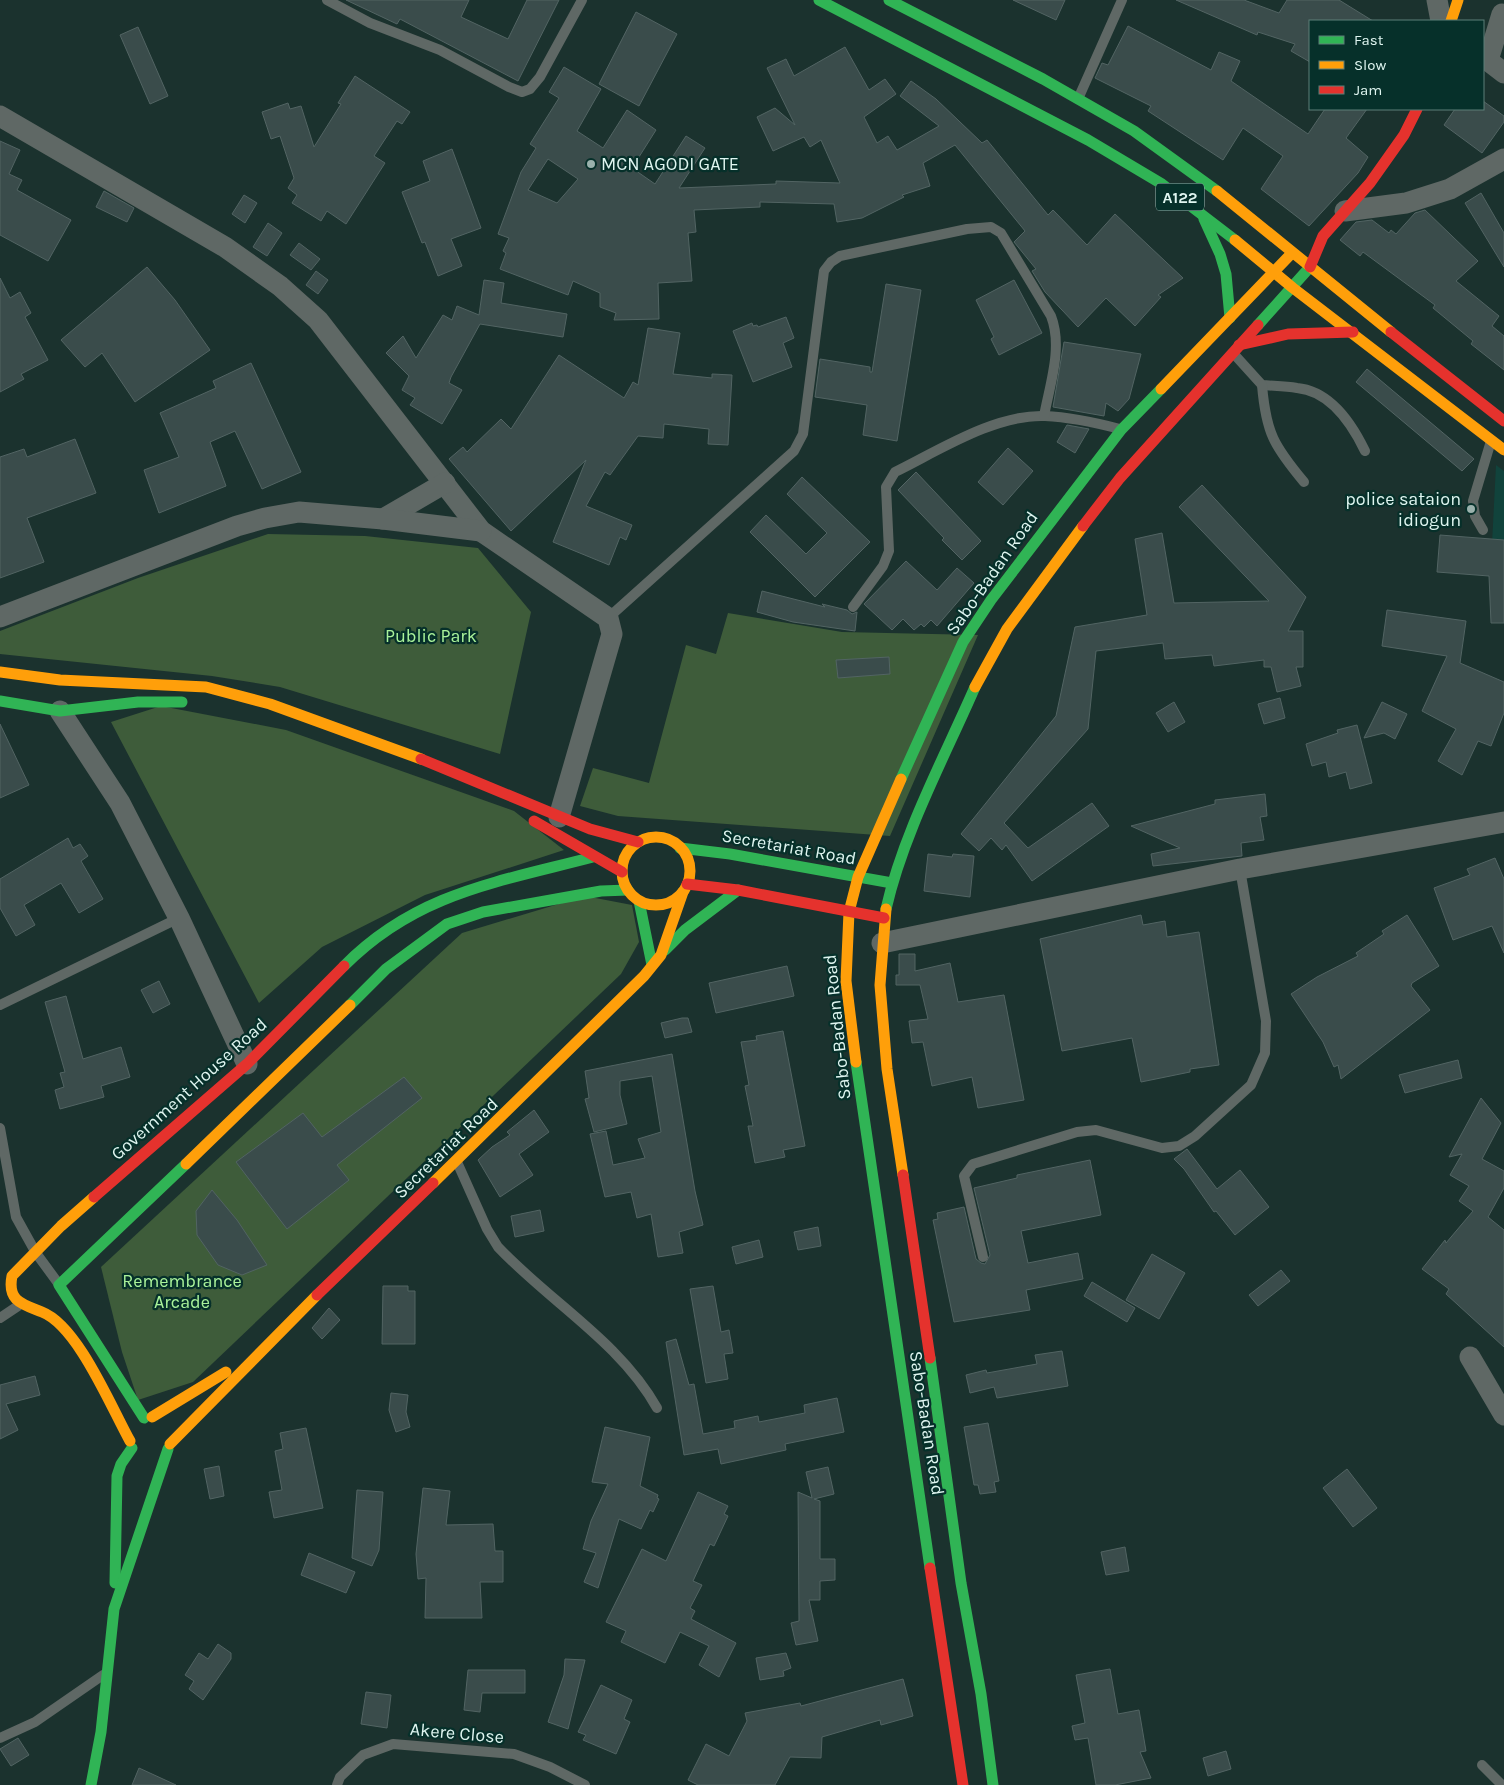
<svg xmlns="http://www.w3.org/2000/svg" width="1504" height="1785" viewBox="0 0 1504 1785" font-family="Karla,sans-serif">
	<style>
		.built { fill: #11433c }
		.green { fill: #3e5c3a }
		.building { fill: #3a4c4b; stroke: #526463; fill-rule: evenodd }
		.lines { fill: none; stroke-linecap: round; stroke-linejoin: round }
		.lane { stroke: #5f6865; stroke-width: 10 }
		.street { stroke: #5f6865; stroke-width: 21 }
		.fast { stroke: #30b455; stroke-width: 11 }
		.slow { stroke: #ff9f0a; stroke-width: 11 }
		.jam { stroke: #e5322d; stroke-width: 11 }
		.poi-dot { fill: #9ab1ac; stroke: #06302a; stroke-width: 2 }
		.labels { text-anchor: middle; stroke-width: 4.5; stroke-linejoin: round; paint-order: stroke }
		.shield { fill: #06302a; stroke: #9ebab5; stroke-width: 1 }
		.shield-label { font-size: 16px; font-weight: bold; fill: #dff5f0 }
		.poi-label { font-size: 18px; fill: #dff5f0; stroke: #06302a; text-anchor: start }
		.street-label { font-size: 18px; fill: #dff5f0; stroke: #06302a }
		.park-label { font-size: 18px; fill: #aaf39a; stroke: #06302a }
	</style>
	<rect width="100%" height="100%" fill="#1b322e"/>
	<path class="built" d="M1496,465L1504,471V546L1492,544Z"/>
	<g class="green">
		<path d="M268,534L365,536L478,548L531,612L500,754L280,687L212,676L0,654V631L138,578Z"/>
		<path d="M728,613L842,632L978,635L890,836L618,816L580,806L593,768L649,783L686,645L716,654Z"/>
		<path d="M161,706L286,730L514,811L564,850L425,895L322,947L259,1003L111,722Z"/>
		<path d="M585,896L632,905L639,942L621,974L193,1382L138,1400L122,1352L101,1267L462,933Z"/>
	</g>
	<g class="building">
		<path d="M346,0H469L461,17L508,39L527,0H559L518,81L400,19L397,24Z"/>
		<path d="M1013,0H1065L1056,20Z"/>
		<path d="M1176,0H1244L1279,13L1287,0H1339L1373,21H1310V62L1291,51L1295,44L1258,32L1257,35Z"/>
		<path d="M636,12L677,34L639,106L599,84Z"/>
		<path d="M1128,26L1211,70L1219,52L1240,61L1231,81L1308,134L1325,109H1367L1346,138L1368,157L1358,173L1309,226L1261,189L1283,156L1243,128L1223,160L1148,111L1151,106L1095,78L1102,63L1108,65Z"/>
		<path d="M138,27L168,96L150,104L120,35Z"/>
		<path d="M845,47L869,90L885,79L896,94L864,117L877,143L888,136L897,150L939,126L900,96L911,81L936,99L982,143L987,140L1048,215L1053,210L1087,245L1115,214L1183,278L1158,295L1161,297L1135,326L1106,298L1078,327L1045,292L1032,271L1036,269L1014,242L1025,231L955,145L923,163L930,186L902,195L904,197L862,218L837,222L834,204L760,202V207L694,210L696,232L688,233L692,281L658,283L659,319L614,320L616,313L600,307V293L573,281L568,295L500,269L506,253L503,251L509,238L498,234L521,172L536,148L530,144L559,98L549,92L564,67L601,89L577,131L603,148L627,110L656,130L632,168L655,184L686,136L705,148L679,188L776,184V181L840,183L821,140L810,147L804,137L773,151L757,117L775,108L795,125L767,68L786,59L794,76ZM548,159L578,179L557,203L528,190Z"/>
		<path d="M355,76L410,112L402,124L397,121L374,156L385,163L346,224L327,211L321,221L292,203L297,195L288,188L294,178L280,136L271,139L262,112L288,103L290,109L301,106L314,147L341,104L338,103Z"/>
		<path d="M1483,101L1504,116V122L1482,153L1444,125L1455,109H1483Z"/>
		<path d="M0,141L20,150L9,174L22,180L17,190L71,220L48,261L0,235Z"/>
		<path d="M452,149L481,228L451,239L462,266L438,276L425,242L422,243L402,192L430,181L423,161Z"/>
		<path d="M104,191L134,208L127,222L96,207Z"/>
		<path d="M1481,193L1504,233V267L1465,203Z"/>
		<path d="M244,195L257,203L245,223L232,214Z"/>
		<path d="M1425,210L1478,261L1456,281L1499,316L1492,326L1504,336V370L1471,344L1473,341L1433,308L1435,305L1363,252L1360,256L1340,240L1356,222L1372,220L1389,233L1391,230L1396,234L1415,213Z"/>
		<path d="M268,223L282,233L267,256L253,247Z"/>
		<path d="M299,243L320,259L311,270L290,255Z"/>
		<path d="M147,267L175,300L210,350L135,402L102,353L85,367L61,340Z"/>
		<path d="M316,271L328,280L318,294L306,285Z"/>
		<path d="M0,278L10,298L20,292L31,313L25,317L48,360L21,374L24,379L0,392Z"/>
		<path d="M484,280L504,283L501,303L567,314L563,337L480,324L451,377L449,383L462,390L442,424L410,405L415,398L402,390L409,376L386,353L403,336L416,358L443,315L452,320L457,306L479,315Z"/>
		<path d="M1014,280L1042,333L999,355L991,339L994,337L976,300Z"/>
		<path d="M886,284L921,290L897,441L863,435L867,405L815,397L820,359L870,367V372H872Z"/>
		<path d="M786,317L794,338L783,343L792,367L753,382L733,331L752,323L753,326L757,325L758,327Z"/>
		<path d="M648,328L680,333L673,374L712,378V374L732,375L728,445L708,444L709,429L664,424L663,438L638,436L610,475L605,472L586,506L632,525L626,540L620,537L609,565L553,542L586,460L511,531L449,459L463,447L467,452L501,419L511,429L559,355L624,398L633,382L638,385Z"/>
		<path d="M1064,342L1141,354L1129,399L1118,411L1106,403L1104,416L1053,407Z"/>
		<path d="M251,363L301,472L262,489L235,431L210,442L226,486L159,513L144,470L179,457L160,413L216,388L213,381Z"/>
		<path d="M1367,369L1474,459L1462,471L1356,382Z"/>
		<path d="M1067,425L1089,429L1075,453L1057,442Z"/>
		<path d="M75,439L96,493L27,518L44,562L0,578V457L24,449L27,457Z"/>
		<path d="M1008,448L1033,471L1003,505L978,482Z"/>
		<path d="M916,472L981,541L962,560L942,540L944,538L898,490Z"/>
		<path d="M802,477L870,542L815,597L750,532L766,515L806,554L827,533L787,494Z"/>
		<path d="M1202,485L1306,597L1288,631H1303V667H1296L1301,686L1277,692L1271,667H1264V660L1214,666L1212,655L1165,659L1163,643L1096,651L1088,729L1004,823L1028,848L1092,803L1109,826L1032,881L1006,845L1002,850L991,838L979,851L961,834L1056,716L1075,627L1147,615L1135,539L1162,533L1174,603L1269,601L1179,507Z"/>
		<path d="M1440,535L1504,540V623H1491L1489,576L1437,572Z"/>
		<path d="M906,561L937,590L957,568L974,583L937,626L931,620L924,627L921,624L914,630L903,619L892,630L864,604Z"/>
		<path d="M762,591L825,607L822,604L847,610L852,614L857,612L855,631L793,622L757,612Z"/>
		<path d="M1387,610L1466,621L1460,663L1504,682V713L1491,746L1478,741L1462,775L1438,761L1456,729L1422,711L1447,656L1382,646Z"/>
		<path d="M889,657L890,674L838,678L836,660Z"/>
		<path d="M1280,698L1285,718L1264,724L1258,704Z"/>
		<path d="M1174,702L1185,722L1168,732L1156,713Z"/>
		<path d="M1382,702L1407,714L1395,739L1384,733L1364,738Z"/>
		<path d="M0,724L29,785L0,798Z"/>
		<path d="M1357,725L1372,783L1350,789L1346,772L1329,777L1326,762L1312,766L1306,744L1338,733L1337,730Z"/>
		<path d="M1265,794L1267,816L1260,817L1264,840L1241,843L1242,856L1153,866L1151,854L1180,848L1131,826L1215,804V800Z"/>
		<path d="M68,838L73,848L80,844L88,856L81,861L103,899L79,913L61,883L24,905L35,925L16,936L0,908V879Z"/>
		<path d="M928,854L952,857L953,854L974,856L970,897L924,891Z"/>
		<path d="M1495,858L1504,879V953L1492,926L1453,940L1434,888L1470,875L1467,869Z"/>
		<path d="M1141,915L1143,925L1165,921L1167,937L1199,932L1219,1065L1190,1069V1072L1141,1082L1132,1038L1062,1051L1040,939Z"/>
		<path d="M1407,915L1439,966L1412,983L1411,986L1430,1010L1341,1079L1338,1065L1334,1067L1323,1042L1291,994L1317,977L1358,956L1356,953L1384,934L1382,931Z"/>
		<path d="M899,954H915V971L950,963L958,1002L1004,995L1024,1100L978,1108L972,1077L932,1086L923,1042L912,1043L909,1021L928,1019L920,985H896V975H899Z"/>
		<path d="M787,966L794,996L716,1013L709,983Z"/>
		<path d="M159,981L170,1004L153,1013L141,990Z"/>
		<path d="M66,996L83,1059L121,1047L130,1077L101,1086L104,1097L60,1109L55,1090L64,1087L60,1073L65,1072L45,1002Z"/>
		<path d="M682,1018H688L692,1032L665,1038L661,1023Z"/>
		<path d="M783,1031L805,1146L783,1150L785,1157L755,1163L748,1126H753L745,1086L749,1085L741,1042L757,1040L756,1036Z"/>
		<path d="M672,1054L695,1191L703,1225L679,1232L683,1253L658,1257L651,1214L637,1218L631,1192L605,1197L590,1134L606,1131L613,1165L645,1158L638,1139L661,1132L652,1076L620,1081V1095L627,1124L594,1132L585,1099L589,1098L585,1071Z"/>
		<path d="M1458,1060L1462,1078L1405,1093L1399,1075Z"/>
		<path d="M404,1077L422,1098L337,1165L349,1180L287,1229L236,1162L303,1113L322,1137Z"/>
		<path d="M1481,1098L1501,1123L1482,1159L1504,1171V1188L1488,1217L1504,1230V1347L1446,1294L1449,1289L1422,1269L1445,1240L1446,1243L1473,1211L1459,1201L1469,1186L1450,1175L1462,1154L1449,1157Z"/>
		<path d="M534,1110L549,1132L519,1154L533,1175L500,1197L478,1160L492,1147L510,1135L507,1132Z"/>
		<path d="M1187,1149L1217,1189L1240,1170L1269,1207L1235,1235L1216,1211L1214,1212L1184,1169L1174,1159Z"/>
		<path d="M1090,1160L1101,1215L1021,1231L1028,1263L1078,1253L1083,1279L1026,1290L1030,1310L954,1322L933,1220L938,1219L937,1213L964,1207L976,1259L981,1263L985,1264L990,1255L974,1188L1017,1178V1175Z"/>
		<path d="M212,1190L237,1220L267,1265L242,1275L218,1265L197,1235L196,1211Z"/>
		<path d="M540,1210L544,1231L515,1237L511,1216Z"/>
		<path d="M818,1227L821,1246L798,1250L794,1232Z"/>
		<path d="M759,1240L763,1257L736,1264L732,1247Z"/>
		<path d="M1152,1254L1185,1273L1159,1319L1126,1300Z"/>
		<path d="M1281,1270L1290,1281L1258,1306L1249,1295Z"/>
		<path d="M1092,1282L1135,1308L1127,1322L1084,1296Z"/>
		<path d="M383,1286H408V1291H415V1344H382Z"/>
		<path d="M713,1286L721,1332L729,1330L733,1353L724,1354L728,1379L706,1383L690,1289Z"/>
		<path d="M329,1308L340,1320L322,1339L312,1328Z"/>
		<path d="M676,1339L689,1385L694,1384L703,1434L735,1428L734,1421L758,1416L759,1422L805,1413L804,1405L837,1398L844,1432L785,1444L786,1450L721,1464L718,1449L684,1455L666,1342Z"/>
		<path d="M1062,1351L1068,1386L997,1398L994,1387L970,1393L966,1375L986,1370L987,1373L1037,1364L1035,1355Z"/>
		<path d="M35,1376L40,1395L6,1404L18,1430L0,1439V1385Z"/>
		<path d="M391,1393L408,1395L406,1412L410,1427L396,1432L389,1410Z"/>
		<path d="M988,1423L999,1481L994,1482L996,1492L980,1494L978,1485H974L964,1427Z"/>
		<path d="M605,1427L650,1437L640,1486L658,1495L657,1498L659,1499L653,1512L650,1510L641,1529L619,1519L598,1588L584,1582L596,1553L583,1549L591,1521L608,1484L592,1482Z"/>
		<path d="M306,1428L323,1508L274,1518L269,1492L282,1490L275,1451L283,1449L280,1433Z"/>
		<path d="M219,1466L224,1496L210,1499L204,1469Z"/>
		<path d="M828,1467L834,1494L814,1499L820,1501V1559H835V1580L820,1581V1600H809L818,1641L796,1645L791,1623L799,1621L798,1492L812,1498L806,1472Z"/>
		<path d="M1347,1469L1377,1508L1353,1527L1323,1488Z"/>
		<path d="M423,1488L450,1491L446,1525L493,1524L495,1551H503V1582H480L482,1618H425L426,1578L418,1579L416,1554Z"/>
		<path d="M357,1490L383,1492L379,1550L372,1566L352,1558Z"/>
		<path d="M698,1492L728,1506L724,1514L728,1516L714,1546L710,1544L693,1581L702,1585L690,1608L695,1611L691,1619L736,1643L719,1677L699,1665L709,1646L680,1632L665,1663L621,1642L626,1631L606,1622L642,1549L666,1561Z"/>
		<path d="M1125,1547L1129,1571L1106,1575L1101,1552Z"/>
		<path d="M309,1553L355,1572L346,1593L301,1575Z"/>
		<path d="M218,1644L231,1653V1659L203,1700L189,1689L194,1681L185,1675L199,1653L208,1659Z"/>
		<path d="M786,1653L791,1668L783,1671L784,1676L760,1680L756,1658Z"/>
		<path d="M565,1659L585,1660L568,1729L548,1722L564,1675Z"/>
		<path d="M1110,1669L1118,1714L1139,1710L1146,1751L1140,1752L1151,1778L1115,1785H1096L1088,1738L1075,1740L1072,1726L1085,1723L1076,1675Z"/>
		<path d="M468,1670H525V1693H482L480,1712L464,1710Z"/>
		<path d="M903,1679L913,1716L881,1725L880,1720L822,1737L821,1758L790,1757L775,1785H698L688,1780L706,1744L729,1756L747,1721L745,1713L800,1703L801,1706Z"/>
		<path d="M601,1685L632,1700L624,1719L630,1722L616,1754L583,1740L586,1735L578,1732Z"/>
		<path d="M366,1692L391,1695L387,1728L361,1724Z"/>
		<path d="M18,1738L29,1755L11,1766L0,1749Z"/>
		<path d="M1226,1751L1231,1769L1208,1776L1203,1758Z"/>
		<path d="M139,1768L176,1785H132Z"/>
	</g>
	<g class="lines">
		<g class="lane">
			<path d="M327,0L370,23L440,50L509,87L522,92L530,89L540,77L582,0"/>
			<path d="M1078,99L1122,0"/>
			<path d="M1233,353L1262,385C1273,386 1285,386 1297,388C1330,391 1352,424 1365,451"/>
			<path d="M1262,385C1266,433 1274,446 1304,482"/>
			<path d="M1483,530L1475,516L1473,501L1491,441"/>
			<path d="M853,607L883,566L889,551L886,487L895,472C938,451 995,414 1045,416C1069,417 1097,423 1120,429"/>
			<path d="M608,618L794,451L803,434L824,271L831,262L840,256L967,229L991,227L1001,233L1051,316C1063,347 1050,384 1044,416"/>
			<path d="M0,1005L179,918"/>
			<path d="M0,1128L16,1217L36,1253L58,1283"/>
			<path d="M457,1162L487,1229L498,1247C550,1302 620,1342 657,1408"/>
			<path d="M983,1257L964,1176L973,1164L1077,1132L1096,1130L1162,1148L1179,1146L1195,1136L1251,1085L1265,1053L1266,1021L1240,869"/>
			<path d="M0,1318L18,1306"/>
			<path d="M0,1738L35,1722L103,1675"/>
			<path d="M1482,1765L1502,1785"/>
			<path d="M337,1785L340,1777L363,1755L393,1744L514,1754L550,1767L585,1785"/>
		</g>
		<g class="street">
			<path d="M1437,0L1441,21"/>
			<path d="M1502,14L1489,57L1491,63L1504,73"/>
			<path d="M0,116L225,247L280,286L318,320L481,531L608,618L612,634L559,817"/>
			<path d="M1345,211L1406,203L1450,189L1504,159"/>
			<path d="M383,519L445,483"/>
			<path d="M0,617L237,526L265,518L299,512L383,519L481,531"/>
			<path d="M60,711L120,803L179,918L247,1064"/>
			<path d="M882,943L1240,869L1504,822"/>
			<path d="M1470,1357L1504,1415"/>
		</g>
		<g class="fast">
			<path d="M819,0L1088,140L1162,184L1235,240"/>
			<path d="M889,0L1043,79L1134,131L1217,191"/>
			<path d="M1204,219L1220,254L1226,274L1230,318"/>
			<path d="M1258,325L1310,267"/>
			<path d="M0,701L60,711L138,702H182"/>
			<path d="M901,779L963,642L991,600L1121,430L1161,389"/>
			<path d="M680,848L730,854L892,883"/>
			<path d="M639,901L652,965"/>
			<path d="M886,909C903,834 944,758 975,687"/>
			<path d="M665,950L685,930L738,890"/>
			<path d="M344,966C416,893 498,882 593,857"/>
			<path d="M350,1005L386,969L447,924L483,912L601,891L628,890"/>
			<path d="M856,1062L930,1568"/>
			<path d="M930,1358L961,1583L981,1694L993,1785"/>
			<path d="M144,1418L59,1285L186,1164"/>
			<path d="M115,1583L117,1476L121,1464L132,1448"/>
			<path d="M91,1785L101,1732L114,1609L168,1449"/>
		</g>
		<g class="slow">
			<path d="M1451,21L1458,0"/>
			<path d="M1217,191L1391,332"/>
			<path d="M1235,240L1293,288L1504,450"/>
			<path d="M1161,389L1292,253"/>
			<path d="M0,672L60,680L206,687L270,704L421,759"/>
			<path d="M975,687L1007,629L1083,526"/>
			<circle cx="656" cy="871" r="34"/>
			<path d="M886,909L880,985L887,1069L903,1175"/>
			<path d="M856,1062L846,981L849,912L858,877L901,779"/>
			<path d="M186,1164L350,1005"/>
			<path d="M433,1183L644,976L661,955L683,892"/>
			<path d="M94,1197L61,1226L12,1276C7,1301 22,1304 42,1312C78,1326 111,1407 130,1441"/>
			<path d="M152,1417L226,1372"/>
			<path d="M170,1444L317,1295"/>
		</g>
		<g class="jam">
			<path d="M1310,267L1323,236L1370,183L1404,135L1417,109"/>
			<path d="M1391,332L1504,421"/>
			<path d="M1239,345L1288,334L1353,332"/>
			<path d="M1083,526L1120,478L1258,325"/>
			<path d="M421,759L590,829L638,842"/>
			<path d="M534,821L622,872"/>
			<path d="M687,884L738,890L884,918"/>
			<path d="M903,1175L930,1358"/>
			<path d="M94,1197L247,1064L344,966"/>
			<path d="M317,1295L433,1183"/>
			<path d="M930,1568L963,1785"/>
		</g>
	</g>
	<g class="poi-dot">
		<circle cx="591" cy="164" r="5"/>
		<circle cx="1471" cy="509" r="5"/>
	</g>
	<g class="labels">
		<rect class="shield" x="1156" y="183.5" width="48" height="27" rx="4"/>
		<g class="shield-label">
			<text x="1180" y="203">A122</text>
		</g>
		<g class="poi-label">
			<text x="601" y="170">MCN AGODI GATE</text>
			<text x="1461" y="505" text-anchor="end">police sataion<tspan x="1461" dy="21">idiogun</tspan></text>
		</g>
		<g class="street-label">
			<text transform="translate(992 573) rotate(-55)" y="6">Sabo-Badan Road</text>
			<text transform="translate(789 847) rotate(10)" y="6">Secretariat Road</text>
			<text transform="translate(837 1027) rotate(-96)" y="6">Sabo-Badan Road</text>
			<text transform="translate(189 1089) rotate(-42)" y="6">Government House Road</text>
			<text transform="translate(446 1148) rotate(-44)" y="6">Secretariat Road</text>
			<text transform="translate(927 1423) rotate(81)" y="6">Sabo-Badan Road</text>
			<text transform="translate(457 1733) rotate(5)" y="6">Akere Close</text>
		</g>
		<g class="park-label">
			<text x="431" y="642">Public Park</text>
			<text x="182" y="1287">Remembrance<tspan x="182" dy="21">Arcade</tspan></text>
		</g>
	</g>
	<rect x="1309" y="20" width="175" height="90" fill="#06302a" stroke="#5d7f79"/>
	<rect x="1319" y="36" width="25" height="8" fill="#30b455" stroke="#5d7f79"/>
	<text x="1354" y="45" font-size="15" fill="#dff5f0">Fast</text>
	<rect x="1319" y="61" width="25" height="8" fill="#ff9f0a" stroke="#5d7f79"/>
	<text x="1354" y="70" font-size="15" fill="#dff5f0">Slow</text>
	<rect x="1319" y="86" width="25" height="8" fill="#e5322d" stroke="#5d7f79"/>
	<text x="1354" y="95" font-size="15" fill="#dff5f0">Jam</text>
</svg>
